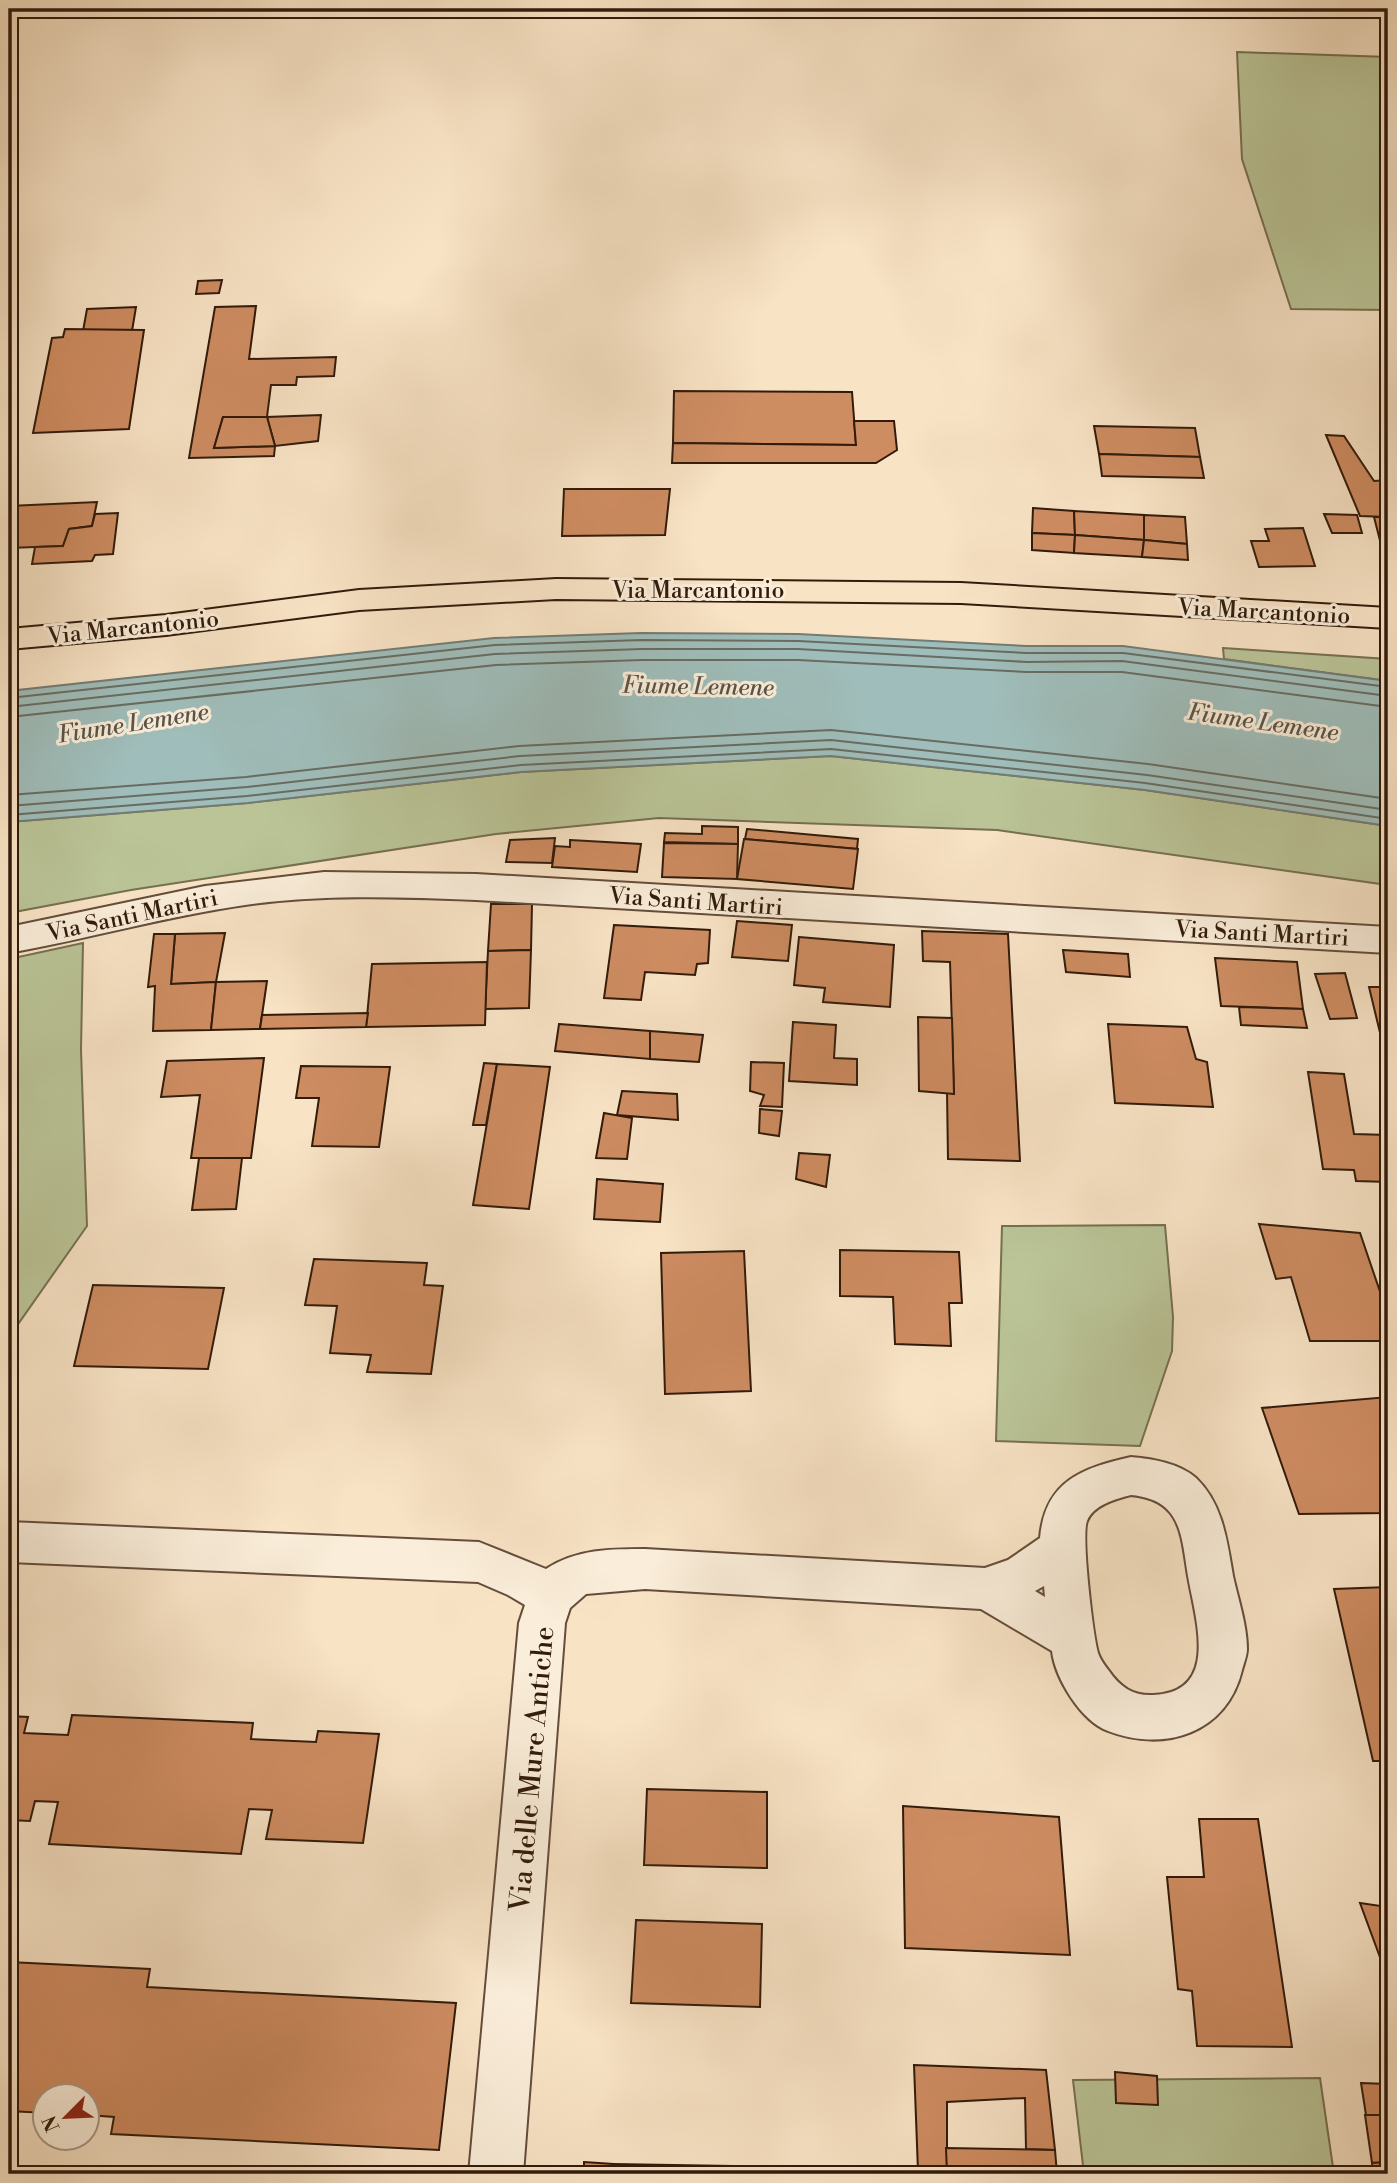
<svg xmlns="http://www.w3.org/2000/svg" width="1397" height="2183" viewBox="0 0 1397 2183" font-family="'Libre Bodoni',serif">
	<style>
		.green { fill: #bac497; stroke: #767051; stroke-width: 2 }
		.water { fill: #9fbdba; stroke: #737c74; stroke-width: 2 }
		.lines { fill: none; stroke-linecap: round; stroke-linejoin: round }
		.shore { stroke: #686c62; stroke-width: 2 }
		.building { fill: #ce8c61; stroke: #321b0b; stroke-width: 2 }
		.minor-casing { stroke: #644d3a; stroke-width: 4 }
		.major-casing { stroke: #321b0b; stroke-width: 4 }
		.minor { fill: #faedd9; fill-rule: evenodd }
		.major { fill: #f8e3c5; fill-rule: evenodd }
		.labels { text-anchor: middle; stroke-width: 6; stroke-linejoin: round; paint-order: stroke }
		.street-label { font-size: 23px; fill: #321b0b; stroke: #faedd9 }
		.water-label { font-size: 24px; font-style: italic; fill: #585448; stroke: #faedd9 }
		.near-street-label { font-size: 28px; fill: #321b0b; stroke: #faedd9 }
	</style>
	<rect width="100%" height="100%" fill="#f8e3c5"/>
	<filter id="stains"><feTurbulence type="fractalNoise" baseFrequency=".00286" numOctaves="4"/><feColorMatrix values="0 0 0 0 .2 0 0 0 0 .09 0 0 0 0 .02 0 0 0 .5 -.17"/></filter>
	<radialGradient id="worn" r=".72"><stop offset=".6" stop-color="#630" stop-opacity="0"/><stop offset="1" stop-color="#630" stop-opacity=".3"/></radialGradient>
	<g class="green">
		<path d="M1237,52L1388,57V310L1291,309L1242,159Z"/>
		<path d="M1223,648L1388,659V681L1224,659Z"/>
		<path d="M831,756L1145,790L1388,826V885L997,830L659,818L496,834L131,890L9,913V822L248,803L521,772Z"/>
		<path d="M83,943L81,1050L87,1226L9,1337V959Z"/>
		<path d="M1165,1225L1173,1317L1172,1351L1140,1446L996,1441L1002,1226Z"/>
		<path d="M1320,2078L1334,2174H1084L1073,2080Z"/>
	</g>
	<path class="water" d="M641,633L798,634L1027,646H1123L1388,681V826L1145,790L831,756L521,772L248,803L9,822V691L494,638Z"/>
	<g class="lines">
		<g class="shore">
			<path d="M9,698L495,645L642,640L798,641L1027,653H1123L1388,687"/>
			<path d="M9,707L495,654L642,649H798L1027,662L1122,661L1388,696"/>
			<path d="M9,717L496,665L642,660H798L1027,672H1122L1388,707"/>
			<path d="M9,795L246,777L519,746L831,730L1148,764L1388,799"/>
			<path d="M9,806L247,787L520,756L831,740L1147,775L1388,810"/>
			<path d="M9,815L247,796L521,765L831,749L1145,783L1388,819"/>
		</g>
	</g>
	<g class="building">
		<path d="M222,280L219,293L196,294L198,281Z"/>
		<path d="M256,306L249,359L336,357L334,376L297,377L296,385H271L267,417H223L214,448L275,446L274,456L189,458L215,307Z"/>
		<path d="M136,307L132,331H83L87,309Z"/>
		<path d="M65,329L144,330L129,429L33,433L52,338L63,337Z"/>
		<path d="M674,391L852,392L856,445L673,443Z"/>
		<path d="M321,415L318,441L275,446L267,417Z"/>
		<path d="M223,417H267L275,446L214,448Z"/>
		<path d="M854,421H894L897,450L876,463H672L673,443L856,445Z"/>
		<path d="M1094,426L1195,428L1200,457L1099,454Z"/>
		<path d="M1326,435L1344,436L1374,481L1388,480V517L1360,516Z"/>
		<path d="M1099,454L1200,457L1204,478L1102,476Z"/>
		<path d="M564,489H670L665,535L562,536Z"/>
		<path d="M97,502L92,526L69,529L63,546L9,548V506Z"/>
		<path d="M1033,508L1074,511L1075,535L1032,533Z"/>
		<path d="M1074,511L1144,515V540L1075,535Z"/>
		<path d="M118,513L113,554L95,555L92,561L32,564L35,547L63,546L69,529L92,526L95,514Z"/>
		<path d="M1324,514L1357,515L1362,533H1332Z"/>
		<path d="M1144,515L1185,517L1187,544L1144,540Z"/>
		<path d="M1374,517H1388V572Z"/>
		<path d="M1303,528L1315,566L1259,567L1251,541H1269L1265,529Z"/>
		<path d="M1032,533L1075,535L1074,553L1032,550Z"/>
		<path d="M1075,535L1144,540L1142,557L1074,553Z"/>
		<path d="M1144,540L1187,544L1188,560L1142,557Z"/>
		<path d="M702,826L738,827V844L664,842L665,833L702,834Z"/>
		<path d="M747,829L858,839L857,849L745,839Z"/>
		<path d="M555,838L552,863L506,862L510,840Z"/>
		<path d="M744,839L858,849L853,889L737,879Z"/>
		<path d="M570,840L641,844L637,872L552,867L555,846L570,847Z"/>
		<path d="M664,843L738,844L737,879L662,877Z"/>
		<path d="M491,904H532L531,950L488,951Z"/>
		<path d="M737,921L792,925L788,961L732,957Z"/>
		<path d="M614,925L710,930L708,963L697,964L695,975L645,972L641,1000L604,998Z"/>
		<path d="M922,931L1008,934L1020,1161L948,1159L947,1092L954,1094L950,962L923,961Z"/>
		<path d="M225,933L216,982L171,984L175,934Z"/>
		<path d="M154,934H175L171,984L216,982L211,1030L153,1031L155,986L148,987Z"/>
		<path d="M799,937L894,945L890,1007L823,1002L825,988L794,985Z"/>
		<path d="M531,950L529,1008L485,1009L488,951Z"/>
		<path d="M1063,950L1128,954L1130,977L1066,972Z"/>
		<path d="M1215,958L1297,962L1303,1009L1221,1006Z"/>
		<path d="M487,962L485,1025L366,1027L372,964Z"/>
		<path d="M1345,973L1357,1018L1330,1019L1315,974Z"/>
		<path d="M267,981L260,1029L211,1030L216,982Z"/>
		<path d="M1369,987H1388V1066Z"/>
		<path d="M1239,1007L1303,1009L1307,1028L1241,1025Z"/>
		<path d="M368,1013L366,1027L260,1029L262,1015Z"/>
		<path d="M918,1017L952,1018L954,1094L919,1091Z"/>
		<path d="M793,1022L836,1025L834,1058L857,1059V1085L789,1081Z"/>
		<path d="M559,1024L650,1031V1059L555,1051Z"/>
		<path d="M1108,1024L1187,1027L1196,1059L1207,1062L1213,1107L1115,1103Z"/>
		<path d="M650,1031L703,1035L699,1062L650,1059Z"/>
		<path d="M264,1058L251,1158H191L200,1095L161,1097L167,1061Z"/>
		<path d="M751,1062L784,1063L782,1107L760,1106L764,1095L750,1091Z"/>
		<path d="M484,1063L497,1064L486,1125H473Z"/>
		<path d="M497,1064L550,1067L529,1209L473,1205Z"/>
		<path d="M301,1066L390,1067L379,1147L312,1146L319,1098H296Z"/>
		<path d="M1308,1072L1344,1074L1354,1134L1388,1135V1182L1356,1181L1354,1170L1323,1169Z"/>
		<path d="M622,1091L677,1094L678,1120L617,1115Z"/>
		<path d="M760,1109L782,1111L779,1136L759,1133Z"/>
		<path d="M604,1113L632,1118L627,1159L596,1158Z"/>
		<path d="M799,1153L830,1155L826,1187L796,1179Z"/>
		<path d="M199,1158H242L236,1209L192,1210Z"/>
		<path d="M597,1179L663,1184L660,1222L594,1219Z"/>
		<path d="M1259,1224L1360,1233L1388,1315V1341H1310L1291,1277L1276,1279Z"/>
		<path d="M840,1250L959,1252L962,1303H949L951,1346L895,1344L893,1297L840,1296Z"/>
		<path d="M744,1251L751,1391L665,1394L661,1253Z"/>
		<path d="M314,1259L427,1263L424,1285L443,1286L431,1374L367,1372L371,1355L330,1353L337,1306L305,1305Z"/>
		<path d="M93,1285L224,1288L208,1369L74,1366Z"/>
		<path d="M1388,1397V1513L1299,1514L1262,1408Z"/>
		<path d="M1388,1587V1761H1373L1334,1589Z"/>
		<path d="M72,1715L253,1723L251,1739L316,1742L318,1731L379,1734L363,1843L266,1839L272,1810L249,1809L241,1854L49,1844L58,1802L35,1801L30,1821L9,1820V1716L28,1717L24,1733L68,1735Z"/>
		<path d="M647,1789L767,1792V1868L644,1865Z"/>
		<path d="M903,1806L1059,1817L1070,1955L905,1948Z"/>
		<path d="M1199,1819H1258L1292,2047L1197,2046L1192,1991L1178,1989L1167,1877H1204Z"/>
		<path d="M1360,1903L1388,1907V1979Z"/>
		<path d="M636,1920L762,1924L760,2007L631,2003Z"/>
		<path d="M9,1962L150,1969L147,1987L456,2003L439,2150L111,2134L114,2117L88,2115V2096H46V2113L9,2111Z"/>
		<path d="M914,2065L1046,2070L1055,2150L1026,2149L1025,2098L947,2102V2174L918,2171Z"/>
		<path d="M1115,2072L1157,2076L1158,2105L1116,2103Z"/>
		<path d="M1361,2083L1388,2084V2115H1366Z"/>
		<path d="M1365,2115H1388V2162L1372,2163Z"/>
		<path d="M946,2148L1055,2150L1057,2174H947Z"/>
		<path d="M584,2162L613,2164V2174H584Z"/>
		<path d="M1388,2162V2174H1373L1372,2163Z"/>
		<path d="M613,2164L733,2166L734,2174H613Z"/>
	</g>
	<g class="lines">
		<defs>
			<g id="minor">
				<path d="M324,872L476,874L1388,927V953L476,900C399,897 322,894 245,905C166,916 88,939 9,953V927L205,886Z"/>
				<path d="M1131,1457C1153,1459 1179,1463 1196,1478C1223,1504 1227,1541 1233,1576C1238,1599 1247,1625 1247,1649C1247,1655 1244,1663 1242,1670C1227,1733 1165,1753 1108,1731C1081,1721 1055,1678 1052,1651L981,1609L645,1589L586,1594L570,1608L565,1623L523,2174H469L519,1623L525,1605L508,1595L478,1582L9,1562V1522L479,1542L546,1569C576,1549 611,1549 645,1549L985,1568L1008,1560L1040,1538C1045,1481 1082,1468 1131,1457ZM1131,1495C1182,1500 1181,1534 1188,1576C1195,1618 1221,1693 1153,1695C1133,1696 1120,1687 1109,1671C1105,1666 1100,1659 1098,1653C1093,1635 1081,1536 1087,1521C1093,1505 1116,1499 1131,1495ZM1044,1586L1045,1597L1035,1591Z"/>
			</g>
			<path id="major" d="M556,579L961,583L1388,608V628L961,603L556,599L359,610L166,635L9,649V629L166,615L359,590Z"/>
		</defs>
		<use href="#minor" class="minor-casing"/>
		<use href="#major" class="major-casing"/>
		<use href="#minor" class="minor"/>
		<use href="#major" class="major"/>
	</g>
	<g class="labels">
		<g class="street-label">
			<text x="698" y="598">Via Marcantonio</text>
			<text transform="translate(1264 611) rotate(3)" y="8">Via Marcantonio</text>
			<text transform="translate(133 627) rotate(-6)" y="8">Via Marcantonio</text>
			<text transform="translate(696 901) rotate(4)" y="8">Via Santi Martiri</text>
			<text transform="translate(132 915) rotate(-12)" y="8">Via Santi Martiri</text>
			<text transform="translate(1262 933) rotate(3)" y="8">Via Santi Martiri</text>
		</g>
		<g class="water-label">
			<text transform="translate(698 686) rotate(1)" y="8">Fiume Lemene</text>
			<text transform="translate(1263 722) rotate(8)" y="8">Fiume Lemene</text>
			<text transform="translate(133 723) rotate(-9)" y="8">Fiume Lemene</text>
		</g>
		<g class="near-street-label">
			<text transform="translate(531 1769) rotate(-85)" y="10">Via delle Mure Antiche</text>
		</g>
	</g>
	<rect width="1397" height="2183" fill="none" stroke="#f8e3c5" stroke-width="35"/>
	<rect x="10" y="10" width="1376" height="2162" fill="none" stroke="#321b0b" stroke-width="3.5"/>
	<rect x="18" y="18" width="1362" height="2148" fill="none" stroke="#321b0b" stroke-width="2"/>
	<g transform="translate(66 2117) rotate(246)"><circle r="33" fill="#faedd9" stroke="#aa9987" stroke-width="2"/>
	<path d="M0-5L12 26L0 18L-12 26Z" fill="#8f2418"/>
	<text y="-10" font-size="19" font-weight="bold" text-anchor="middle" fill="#321b0b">N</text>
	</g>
	<rect width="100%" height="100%" filter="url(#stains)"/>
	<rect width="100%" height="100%" fill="url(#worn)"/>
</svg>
